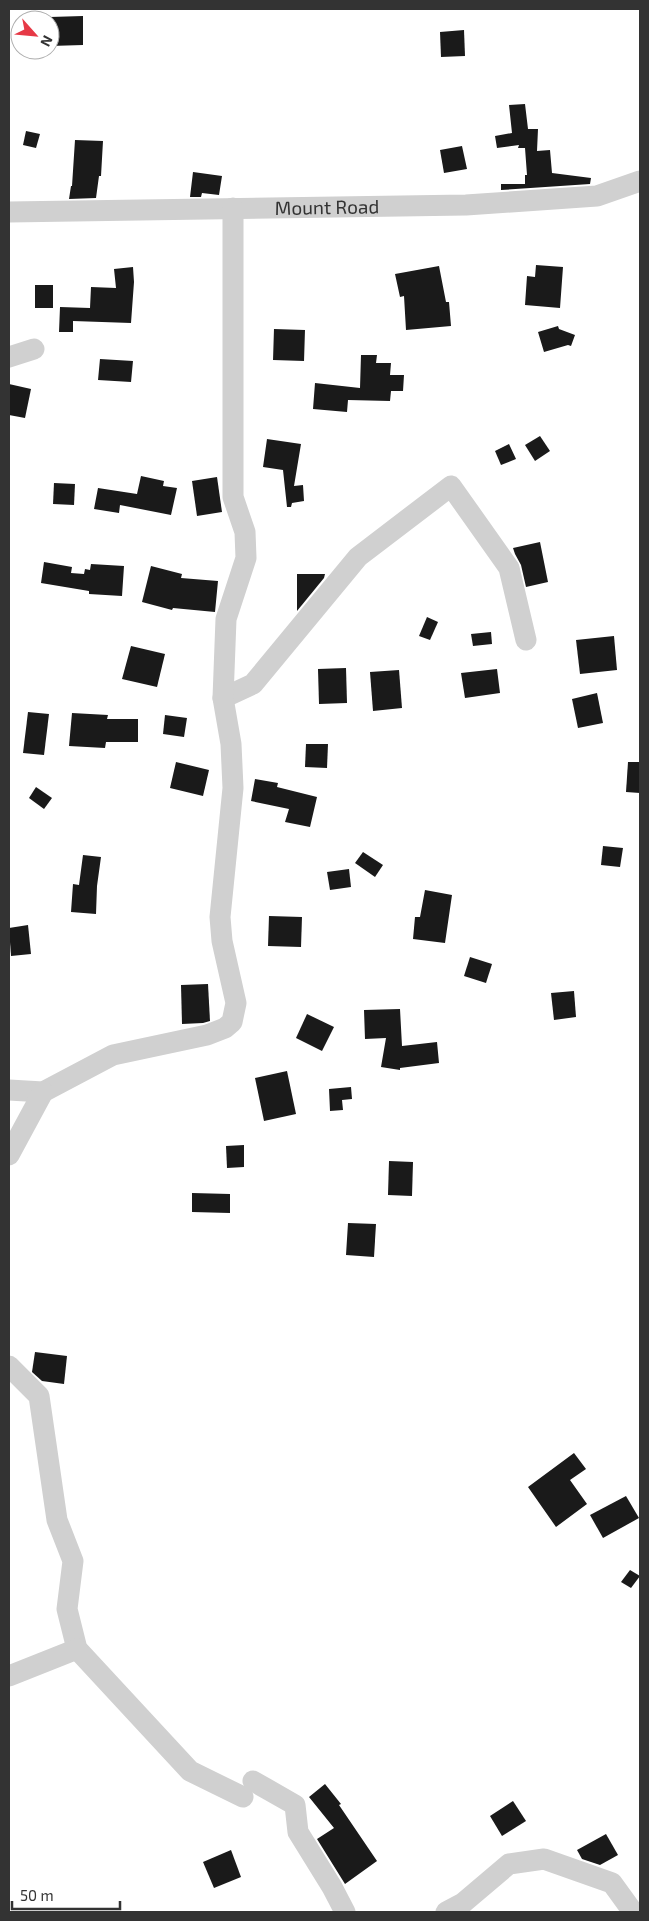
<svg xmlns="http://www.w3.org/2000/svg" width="649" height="1921" viewBox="0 0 649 1921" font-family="'Exo 2',sans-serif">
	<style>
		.building { fill: #1a1a1a }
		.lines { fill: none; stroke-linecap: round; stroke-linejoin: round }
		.minor { stroke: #d0d0d0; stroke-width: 21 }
		.labels { text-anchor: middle; stroke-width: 5; stroke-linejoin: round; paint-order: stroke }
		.street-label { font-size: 19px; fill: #333; stroke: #fff }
	</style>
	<rect width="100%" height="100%" fill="#fff"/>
	<g class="building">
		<path d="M83,16V45L50,46V17Z"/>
		<path d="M464,30L465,56L441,57L440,32Z"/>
		<path d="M525,104L528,129H538L537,151L550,150L552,173L591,178L590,184L501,190V184H525V175H527L525,148H518L519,145L497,148L495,136L512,133L509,105Z"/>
		<path d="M26,131L40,134L36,148L23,145Z"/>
		<path d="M75,140L103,141L101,176H99L96,198L69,199L71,186H72Z"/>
		<path d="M462,146L467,169L444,173L440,150Z"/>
		<path d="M193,172L222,176L219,195L202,193L201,197H190Z"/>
		<path d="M536,265L563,267L560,308L525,305L527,276L535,277Z"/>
		<path d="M439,266L446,302H449L451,326L406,330L404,296L400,297L395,274Z"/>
		<path d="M133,267L134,282L131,323L73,321V332H59L60,307L90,308L91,287L116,288L114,269Z"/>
		<rect x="35" y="285" width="18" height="23"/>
		<path d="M558,326L559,329L575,335L571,346L568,345L544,352L538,332Z"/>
		<path d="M274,329L305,330L304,361L273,360Z"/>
		<path d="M361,355H377L376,363H391L390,375H404L403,391H391L390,401L348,400L347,412L313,409L315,383L360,388Z"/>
		<path d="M100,359L133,361L131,382L98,380Z"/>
		<path d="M9,384L31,389L25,418L9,415Z"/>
		<path d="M540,436L550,451L535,461L525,445Z"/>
		<path d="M267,439L301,444L294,486L303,485L304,501L292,503L291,507H287L283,470L263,467Z"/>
		<path d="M509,444L516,459L501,465L495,451Z"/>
		<path d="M141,476L164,481L163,486L177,488L171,515L120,505L119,513L94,509L98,488L137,494Z"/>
		<path d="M217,477L222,512L197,516L192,481Z"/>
		<path d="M54,483L75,484L74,505L53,504Z"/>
		<path d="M540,542L548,582L526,587L521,565L515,554L513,548Z"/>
		<path d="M44,562L72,567L71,573L84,574L85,569L90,570L91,564L124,566L122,596L89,594V591L41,583Z"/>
		<path d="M151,566L182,574L181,578L218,581L215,612L173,608L172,610L142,602Z"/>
		<path d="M297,574H325L324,578L297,611Z"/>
		<path d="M427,617L438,622L430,640L419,636Z"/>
		<path d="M491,632L492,644L473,646L471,634Z"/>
		<path d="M614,636L617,670L580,674L576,640Z"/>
		<path d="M131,646L165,654L157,687L122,679Z"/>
		<path d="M346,668L347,703L319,704L318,669Z"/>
		<path d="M497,669L500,693L465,698L461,673Z"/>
		<path d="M399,670L402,708L373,711L370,672Z"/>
		<path d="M597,693L603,723L578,728L572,699Z"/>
		<path d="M28,712L49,714L44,755L23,753Z"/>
		<path d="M72,713L108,715L107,719H138V742H106L105,748L69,746Z"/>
		<path d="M165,715L187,718L184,737L163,734Z"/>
		<path d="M306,744H328L327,768L305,767Z"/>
		<path d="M176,762L209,770L203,796L170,788Z"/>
		<path d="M628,762H640V793L626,792Z"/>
		<path d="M255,779L278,783L277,787L317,797L310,827L285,822L289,809L251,801Z"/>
		<path d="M36,787L52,798L44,809L29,798Z"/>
		<path d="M603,846L623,848L620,867L601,865Z"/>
		<path d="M363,852L383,865L375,877L355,863Z"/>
		<path d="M83,855L101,857L97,886L96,914L71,912L73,884L79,885Z"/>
		<path d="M349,869L351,887L330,890L327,872Z"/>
		<path d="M425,890L452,895L445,943L413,939L415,917H420Z"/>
		<path d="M269,916L302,917L301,947L268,946Z"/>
		<path d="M28,925L31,954L11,956L9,928Z"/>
		<path d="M470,957L492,964L486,983L464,976Z"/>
		<path d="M208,984L210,1021L203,1023L182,1024L181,985Z"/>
		<path d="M574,991L576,1017L554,1020L551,993Z"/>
		<path d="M400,1009L402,1046L437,1042L439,1063L400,1068V1070L381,1067L386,1038L365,1039L364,1010Z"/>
		<path d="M307,1014L334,1027L322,1051L296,1038Z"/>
		<path d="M287,1071L296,1114L264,1121L255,1078Z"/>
		<path d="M351,1087L352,1099L342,1100L343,1110L330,1111L329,1089Z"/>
		<path d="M244,1145V1167L227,1168L226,1146Z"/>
		<path d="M389,1161L413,1162L412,1196L388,1195Z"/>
		<path d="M192,1193L230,1194V1213L192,1212Z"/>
		<path d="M348,1223L376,1224L374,1257L346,1255Z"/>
		<path d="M35,1352L67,1356L64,1384L42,1381L32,1372Z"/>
		<path d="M574,1453L586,1469L570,1480L587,1504L556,1527L528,1487Z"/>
		<path d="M626,1496L639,1518L603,1538L590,1515Z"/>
		<path d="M630,1570L640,1576L631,1588L621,1582Z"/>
		<path d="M325,1784L341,1804L339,1805L377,1861L345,1884L317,1839L334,1828L309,1797Z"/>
		<path d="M513,1801L526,1821L502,1836L490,1816Z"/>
		<path d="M606,1834L618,1855L600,1865L582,1859L577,1850Z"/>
		<path d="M231,1850L241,1877L214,1888L203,1862Z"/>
	</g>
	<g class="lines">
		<g class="minor">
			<path id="s1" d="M9,212L466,205L597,196L640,181"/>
			<path d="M9,357L34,349"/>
			<path d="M223,698L253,684L358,557L451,486L509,568L526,640"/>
			<path d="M9,1090L43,1092L113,1055L207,1035L225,1028L232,1022L236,1003L222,941L220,917L233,788L231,744L223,698L226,619L246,558L245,532L233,497V208"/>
			<path d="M9,1155L43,1092"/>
			<path d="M9,1366L39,1396L57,1520L73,1561L67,1609L77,1649L190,1771L243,1797"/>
			<path d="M9,1676L77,1649"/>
			<path d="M253,1781L295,1805L298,1832L332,1887L345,1912"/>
			<path d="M446,1912L463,1903L509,1864L544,1859L612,1883L633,1912"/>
		</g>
	</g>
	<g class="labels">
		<g class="street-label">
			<text dy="7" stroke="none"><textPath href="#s1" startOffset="318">Mount Road</textPath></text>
		</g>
	</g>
	<rect width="649" height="1921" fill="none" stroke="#333333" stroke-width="20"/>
	<g transform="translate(35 35) rotate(117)"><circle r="24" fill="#ffffff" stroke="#adadad"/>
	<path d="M0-4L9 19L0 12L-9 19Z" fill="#e63946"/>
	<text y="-8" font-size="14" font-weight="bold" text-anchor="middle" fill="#333333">N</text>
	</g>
	<path d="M12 1901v8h108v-8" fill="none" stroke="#333333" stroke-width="2.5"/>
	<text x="20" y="1901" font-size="15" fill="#333333" stroke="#ffffff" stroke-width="4" paint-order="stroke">50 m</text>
</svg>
